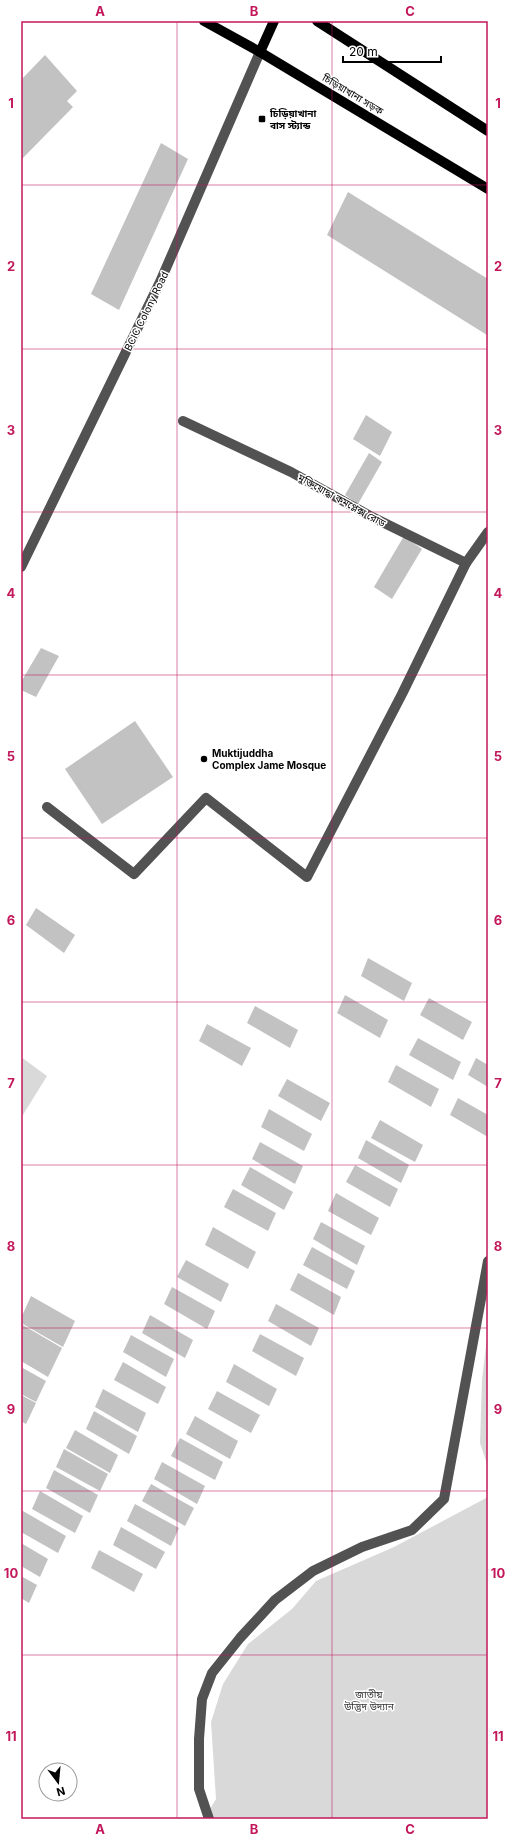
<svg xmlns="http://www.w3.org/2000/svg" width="509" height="1840" viewBox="0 0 509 1840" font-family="Inter,'Noto Sans Bengali',sans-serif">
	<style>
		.green { fill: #d9d9d9 }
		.building { fill: #c2c2c2 }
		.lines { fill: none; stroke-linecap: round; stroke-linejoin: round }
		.minor { stroke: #525252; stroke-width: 10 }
		.major { stroke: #000; stroke-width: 10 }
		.grid { fill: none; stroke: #c2185b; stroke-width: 1; stroke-opacity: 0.55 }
		.poi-dot { fill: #000; stroke: #fff; stroke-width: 1.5 }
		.labels { text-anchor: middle; stroke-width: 3; stroke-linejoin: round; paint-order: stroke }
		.street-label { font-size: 10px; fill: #000; stroke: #fff }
		.poi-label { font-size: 10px; font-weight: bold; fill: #000; stroke: #fff; text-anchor: start }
		.park-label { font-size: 10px; fill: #303030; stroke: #fff }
		.neatline { fill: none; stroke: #c2185b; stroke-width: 1.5 }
		.grid-label { font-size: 13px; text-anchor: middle; font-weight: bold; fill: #c2185b }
	</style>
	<rect width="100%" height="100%" fill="#fff"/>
	<g class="green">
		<path d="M21,1057L47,1076L21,1118Z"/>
		<path d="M488,1328V1467L480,1443L482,1380Z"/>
		<path d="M488,1497V1819H204L216,1799L211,1722L223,1684L248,1644L292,1609L316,1581L394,1547Z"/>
	</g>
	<g class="building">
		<path d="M45,55L77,91L67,101L73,107L21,160V80Z"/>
		<path d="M161,143L188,159L119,310L91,294Z"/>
		<path d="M348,192L488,279L487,335L327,235Z"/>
		<path d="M366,415L392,432L380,456L353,439Z"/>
		<path d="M369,453L382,462L358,504L345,495Z"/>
		<path d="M404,536L422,549L392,599L374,587Z"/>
		<path d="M41,648L59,656L36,697L21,690V682Z"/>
		<path d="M135,721L173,777L102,824L65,769Z"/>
		<path d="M36,908L75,935L64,953L26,925Z"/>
		<path d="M368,958L412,983L404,1001L361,976Z"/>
		<path d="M345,995L388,1020L380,1038L337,1013Z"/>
		<path d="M429,998L472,1022L463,1040L420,1015Z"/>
		<path d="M255,1006L298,1030L290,1048L247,1023Z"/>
		<path d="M207,1024L251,1048L242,1066L199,1041Z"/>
		<path d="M418,1038L461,1062L453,1080L409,1055Z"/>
		<path d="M476,1058L488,1065V1087L468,1075Z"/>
		<path d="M396,1065L439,1089L431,1107L388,1082Z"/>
		<path d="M287,1079L330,1103L321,1121L278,1096Z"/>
		<path d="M458,1098L488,1115V1137L450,1115Z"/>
		<path d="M269,1109L312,1134L304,1151L261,1127Z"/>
		<path d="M380,1120L423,1145L415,1162L371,1138Z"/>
		<path d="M366,1140L409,1165L401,1183L358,1158Z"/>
		<path d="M260,1142L303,1166L295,1184L252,1159Z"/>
		<path d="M355,1165L398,1189L390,1207L346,1182Z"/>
		<path d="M250,1167L293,1192L284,1210L241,1185Z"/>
		<path d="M233,1189L276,1213L268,1231L224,1207Z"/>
		<path d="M336,1193L379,1218L371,1235L328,1211Z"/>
		<path d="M321,1222L365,1246L357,1265L313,1239Z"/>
		<path d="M213,1227L256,1252L248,1269L205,1245Z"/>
		<path d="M312,1247L355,1271L347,1289L303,1265Z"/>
		<path d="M186,1260L229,1284L221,1302L177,1277Z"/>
		<path d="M298,1273L341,1297L334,1315L290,1290Z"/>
		<path d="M172,1287L215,1311L207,1329L164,1304Z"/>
		<path d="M31,1296L75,1321L63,1347L21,1323V1318Z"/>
		<path d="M276,1304L319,1328L311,1346L268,1321Z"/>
		<path d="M150,1315L193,1340L185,1358L142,1333Z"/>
		<path d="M21,1324L62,1348L48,1377L21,1361Z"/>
		<path d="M260,1334L304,1358L296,1376L252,1351Z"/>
		<path d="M131,1335L174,1359L166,1377L123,1352Z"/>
		<path d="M123,1362L166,1387L158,1404L114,1380Z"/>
		<path d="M234,1364L277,1389L269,1406L226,1382Z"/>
		<path d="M21,1367L46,1381L36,1402L21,1394Z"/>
		<path d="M103,1389L146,1413L138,1432L95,1407Z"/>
		<path d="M217,1391L260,1415L251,1433L208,1409Z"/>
		<path d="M21,1395L36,1403L26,1424L21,1421Z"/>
		<path d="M94,1411L137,1436L129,1454L86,1429Z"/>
		<path d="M195,1416L238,1441L230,1459L186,1434Z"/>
		<path d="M75,1430L118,1455L110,1473L66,1448Z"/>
		<path d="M180,1438L223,1462L215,1480L171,1456Z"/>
		<path d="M64,1449L108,1474L100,1491L56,1467Z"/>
		<path d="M162,1462L205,1486L197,1504L154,1479Z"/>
		<path d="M54,1470L98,1495L90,1513L46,1488Z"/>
		<path d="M151,1484L194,1508L185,1526L142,1501Z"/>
		<path d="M40,1491L83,1516L75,1533L32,1509Z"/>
		<path d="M135,1504L179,1528L171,1546L127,1521Z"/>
		<path d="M23,1511L66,1536L58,1553L21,1532V1516Z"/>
		<path d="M121,1527L165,1552L156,1569L113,1545Z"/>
		<path d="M21,1543L48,1559L40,1577L21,1566Z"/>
		<path d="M99,1550L143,1574L134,1592L91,1568Z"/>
		<path d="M21,1576L37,1585L29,1603L21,1598Z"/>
	</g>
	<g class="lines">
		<g class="minor">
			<path d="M183,421L291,472L372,517L466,563L488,532"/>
			<path d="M21,567L160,282L260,52"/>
			<path d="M47,807L134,874L206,798L307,877L402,694L466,563"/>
			<path d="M209,1819L199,1789V1739L202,1699L212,1673L240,1638L275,1600L313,1571L362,1547L412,1530L444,1499L488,1261"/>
		</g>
		<g class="major">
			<path d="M204,21L260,52L488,189"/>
			<path d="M317,21L488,131"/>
			<path d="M260,52L274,21"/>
		</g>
	</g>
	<path class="grid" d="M177,21V1819M332,21V1819M21,185H488M21,349H488M21,512H488M21,675H488M21,838H488M21,1002H488M21,1165H488M21,1328H488M21,1491H488M21,1655H488"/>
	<g class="poi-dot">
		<rect x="258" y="115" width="8" height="8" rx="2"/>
		<circle cx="204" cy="759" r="4"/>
	</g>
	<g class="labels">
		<g class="street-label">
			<text transform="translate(353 94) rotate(31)" y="4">চিড়িয়াখানা সড়ক</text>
			<text transform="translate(146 311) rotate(-64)" y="4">BCIC Colony Road</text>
			<text transform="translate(342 500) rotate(29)" y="4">মুক্তিযোদ্ধা কমপ্লেক্স রোড</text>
		</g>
		<g class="poi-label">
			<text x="270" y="117">চিড়িয়াখানা<tspan x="270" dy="12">বাস স্ট্যান্ড</tspan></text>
			<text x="212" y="757">Muktijuddha<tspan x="212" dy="12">Complex Jame Mosque</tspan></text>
		</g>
		<g class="park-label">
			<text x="369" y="1698">জাতীয়<tspan x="369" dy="12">উদ্ভিদ উদ্যান</tspan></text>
		</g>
	</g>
	<rect width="509" height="1840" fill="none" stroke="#ffffff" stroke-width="44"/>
	<g transform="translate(58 1782) rotate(164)"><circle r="19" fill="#ffffff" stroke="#999999"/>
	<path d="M0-3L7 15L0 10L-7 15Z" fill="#000000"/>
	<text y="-6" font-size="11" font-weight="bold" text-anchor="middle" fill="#000000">N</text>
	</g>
	<path d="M343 56v6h98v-6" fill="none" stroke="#000000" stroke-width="2"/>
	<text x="349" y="56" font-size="12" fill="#000000" stroke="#ffffff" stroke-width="3" paint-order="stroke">20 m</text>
	<rect x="22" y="22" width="465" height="1796" class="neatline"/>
	<g class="grid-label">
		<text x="100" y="16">A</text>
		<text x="254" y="16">B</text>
		<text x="410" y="16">C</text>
		<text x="11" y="108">1</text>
		<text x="498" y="108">1</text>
		<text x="11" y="271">2</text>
		<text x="498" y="271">2</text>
		<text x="11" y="435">3</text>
		<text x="498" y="435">3</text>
		<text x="11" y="598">4</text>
		<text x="498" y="598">4</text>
		<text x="11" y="761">5</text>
		<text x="498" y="761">5</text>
		<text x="11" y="925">6</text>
		<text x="498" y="925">6</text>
		<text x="11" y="1088">7</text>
		<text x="498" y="1088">7</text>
		<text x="11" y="1251">8</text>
		<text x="498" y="1251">8</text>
		<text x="11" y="1414">9</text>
		<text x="498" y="1414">9</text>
		<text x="11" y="1578">10</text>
		<text x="498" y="1578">10</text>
		<text x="11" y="1741">11</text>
		<text x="498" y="1741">11</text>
		<text x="100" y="1834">A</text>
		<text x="254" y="1834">B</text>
		<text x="410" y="1834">C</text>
	</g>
</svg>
